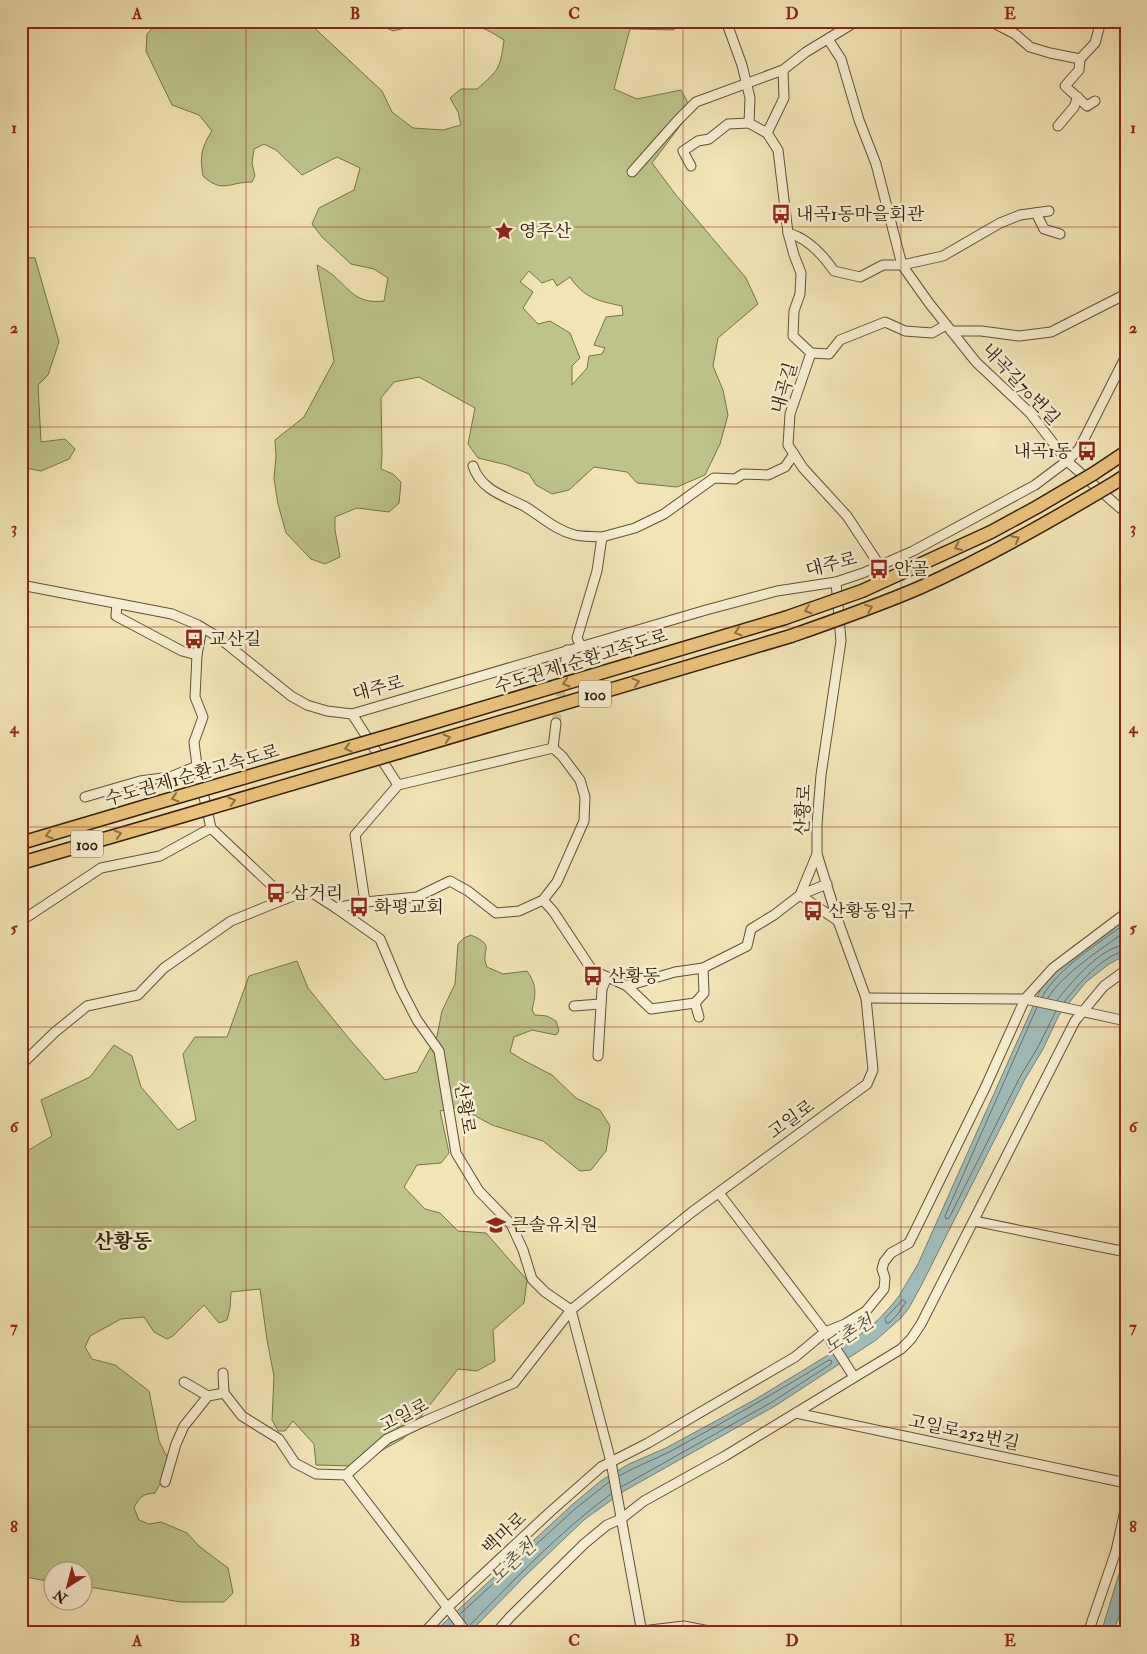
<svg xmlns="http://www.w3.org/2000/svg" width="1147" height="1654" viewBox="0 0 1147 1654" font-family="'IM FELL Double Pica','Noto Serif KR',serif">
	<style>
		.green { fill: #bec38c; stroke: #77724c; fill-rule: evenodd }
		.water { fill: #a0bcb9; stroke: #737e74 }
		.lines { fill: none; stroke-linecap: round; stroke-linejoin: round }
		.shore { stroke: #686e62; stroke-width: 1 }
		.minor-tunnel { stroke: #cbbd95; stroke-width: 9; stroke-dasharray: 9 4.5; stroke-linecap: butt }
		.minor-casing { stroke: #605137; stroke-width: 11 }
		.highway-casing { stroke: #30200c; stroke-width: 15 }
		.minor { stroke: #f7edd0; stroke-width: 9 }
		.highway { stroke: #e9c27c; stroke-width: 12 }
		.highway-bridge-casing { stroke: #30200c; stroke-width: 15; stroke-linecap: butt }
		.highway-bridge { stroke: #e9c27c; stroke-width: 12 }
		.oneway { stroke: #8c7144 }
		.grid { fill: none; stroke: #8f2418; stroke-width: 1; stroke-opacity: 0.55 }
		.labels { text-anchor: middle; stroke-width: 5; stroke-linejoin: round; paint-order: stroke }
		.shield { fill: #f7edd0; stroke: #6c5e47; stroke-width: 1 }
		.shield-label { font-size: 16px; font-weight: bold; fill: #30200c }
		.poi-label { font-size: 18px; fill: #30200c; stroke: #f7edd0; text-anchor: start }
		.street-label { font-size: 18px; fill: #30200c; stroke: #f7edd0 }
		.water-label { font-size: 19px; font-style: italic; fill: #524f40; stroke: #f7edd0 }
		.quarter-label { font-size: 20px; font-weight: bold; fill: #30200c; stroke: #f7edd0 }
		.neatline { fill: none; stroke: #8f2418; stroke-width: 2 }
		.grid-label { font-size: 16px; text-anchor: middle; font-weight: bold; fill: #8f2418 }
	</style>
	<rect width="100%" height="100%" fill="#f2e4b7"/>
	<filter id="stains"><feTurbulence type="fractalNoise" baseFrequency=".004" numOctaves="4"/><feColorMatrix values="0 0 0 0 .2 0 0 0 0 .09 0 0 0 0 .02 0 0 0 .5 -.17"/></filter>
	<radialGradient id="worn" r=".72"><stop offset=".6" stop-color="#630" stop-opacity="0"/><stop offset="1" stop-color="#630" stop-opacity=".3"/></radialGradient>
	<g class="green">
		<path d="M169,21H307L382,91L392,112L413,128L443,130L461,125L458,112L450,98L461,89H477C499,70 500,69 504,40C499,37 493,33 487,30C463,20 418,24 393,31L372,21H680L674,30L630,29L614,89L637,99L681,90L687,101L689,114L652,163L676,195L746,278L758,304L718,338L713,366L723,390L728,415L720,444L705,475L677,487L637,483L627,472L594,467L569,490L552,494L536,485L529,474L507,465L478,458L468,444L475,408L419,377L394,382L381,398L382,455L381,469L393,474L401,482L399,503L389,512L357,508L335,517V530L340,557L325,564L311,559L286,533L278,504L274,479L276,456L275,440L304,417L334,361L317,265C323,268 329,272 334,276C352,292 357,304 384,301L388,278L374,269L351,264L322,237L312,224L319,208L354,190L360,168L337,157L302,175L276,150L264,144L254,149L252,163L255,176L252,182C228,182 223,194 203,176C200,156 201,148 212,131L199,115L172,105L146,51L147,34L157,23ZM529,271L542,283L553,279L557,286L570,277C584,298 598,301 622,306L623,315L606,317L594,345L605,348L602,354L589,356L587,368L572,385V366L580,358L570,333L550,321L538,324L523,308L533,292L520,282Z"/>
		<path d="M21,257L35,258L59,342L48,375L38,385L41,442L65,439L75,449L69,459L41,471L21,467Z"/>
		<path d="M471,935C498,947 479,949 487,967L503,974L527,971C537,985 536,994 532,1010L535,1015L547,1016L556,1021L559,1031L556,1035L532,1030L514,1037L510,1052L525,1061L552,1075L576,1098L600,1110L610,1126L606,1151L591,1170L580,1171L543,1141L492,1125L459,1107L440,1111L449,1153L441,1163L417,1165L404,1187L425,1209L440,1213L458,1231L486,1233L527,1280L524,1303L493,1330L495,1361L477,1371L458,1369L404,1438L354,1466L316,1465L314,1444L293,1421L285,1431H278L272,1420L274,1376L267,1340L260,1289L231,1292L230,1308L227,1320L219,1323L204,1305L173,1336L167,1339L154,1332L144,1317L121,1319L90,1336L85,1347L92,1359L115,1365L149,1391L159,1441L167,1457L165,1475L155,1493C143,1494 139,1497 134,1508L139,1520L149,1524L161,1522L187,1533L200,1547L228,1568L233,1593L224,1602H181L83,1586L82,1572H52V1582L21,1576V1147L29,1150L52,1136L41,1100L90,1077L114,1045L132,1056L141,1087L178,1130L196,1120L183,1054L195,1037H227L249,976L297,961L308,988L351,1041L385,1080L417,1072L437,1036L442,1011L455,984L458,944L464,938Z"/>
	</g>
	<g class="water">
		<path d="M1126,917V955L1109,964L1086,982L1059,1015L1043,1049L1025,1079L922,1284L909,1308L901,1318L876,1340L775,1406L624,1491L585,1519L526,1575L469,1633H433L573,1504L602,1480L629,1464L666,1448L756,1399L856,1338L878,1320L890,1307L899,1296L918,1264L1042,986L1064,964Z"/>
		<path d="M1126,1551V1601L1112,1633H1101Z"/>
	</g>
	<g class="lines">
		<g class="shore">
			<path d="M1042,997C1059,967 1098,944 1126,923"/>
			<path d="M1048,998C1062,974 1103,948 1126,931"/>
			<path d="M1057,1000C1072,982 1101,946 1126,945"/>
			<path d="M1064,1002C1078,985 1103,954 1126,951"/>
			<path d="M1037,1007L945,1216L946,1219L949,1218L1020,1077L1038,1047L1056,1011"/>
			<path d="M903,1300L906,1302L897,1315L889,1323H886L885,1319Z"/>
			<path d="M619,1476C636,1466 654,1460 671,1451C724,1422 777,1392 829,1360L832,1361L831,1364L772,1402L621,1487"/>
			<path d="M460,1614L576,1508L609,1482"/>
			<path d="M469,1626C514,1580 559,1532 611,1494"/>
		</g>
		<path class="minor-tunnel" d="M556,723L565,667"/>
		<defs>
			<g id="minor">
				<path d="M726,21L742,65L750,98L749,123L767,133L778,150L788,233L794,255L801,273L800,294L794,311L793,336L811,353L790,414L788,445L803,468L847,516L880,566"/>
				<path d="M990,21L1015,34L1030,47L1050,53L1080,59L1095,43L1101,21"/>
				<path d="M828,39L841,59L859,120L876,164L902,265L943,256L1000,223L1020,215L1049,211"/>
				<path d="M1080,59L1079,70L1065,86L1087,106L1095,101"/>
				<path d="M1058,126L1074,107L1078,97"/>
				<path d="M767,133L784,98L783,70"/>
				<path d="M691,166L683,151L698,141L709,139L728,124L749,123"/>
				<path d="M632,172L678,120L696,102L783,70L806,52L857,21"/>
				<path d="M1036,213L1044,229L1060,234"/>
				<path d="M788,233C807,238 823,255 834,271L860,277L883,265H902L929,303L976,362L1030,413L1067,461L1120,508L1126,511"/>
				<path d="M951,331H981L1019,336L1051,332L1126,294"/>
				<path d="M811,353L829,354L840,340L885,322L905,331L932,333L946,325"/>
				<path d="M473,466C481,490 504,496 524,506C541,516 555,530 575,535C583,537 593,536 602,537L597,571L577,638L581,646"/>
				<path d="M602,537L635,528L664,514L714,478L735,479L743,474L768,475L785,467L794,454"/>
				<path d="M21,585L172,614L198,625L218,637L291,696L307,705L327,711L352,714L706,610L777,591L836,582L863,573L913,551L1035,485L1067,461L1079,449L1126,356"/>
				<path d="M117,604L116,616L182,651L197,655"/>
				<path d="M202,628L197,655L195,697L203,717L194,742L197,766L211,828L286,899"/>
				<path d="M565,667L567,650"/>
				<path d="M352,714L398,785L553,748"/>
				<path d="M553,748L556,723"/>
				<path d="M85,797L140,781L170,777L197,766"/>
				<path d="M817,854L800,895L838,921"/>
				<path d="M543,900L553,911L592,970L627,986L675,972L703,968L747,946L751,929L774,915L800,895L827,884"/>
				<path d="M365,902L355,835L398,785"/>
				<path d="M21,921L101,868L160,856L211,828"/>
				<path d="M627,986L651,1009L695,1003L704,993L703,968"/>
				<path d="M866,998L1025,999L1126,1021"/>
				<path d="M695,1003L699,1017"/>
				<path d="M574,1006L600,1004"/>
				<path d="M598,1056L602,989L607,977"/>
				<path d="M21,1065L55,1032L87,1006L138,995L164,968L231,921L290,897L311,892L336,908L365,902L417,897L450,881L468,891L496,913L519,911L543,900L557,882L584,821L585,797L580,780L562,756L553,748"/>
				<path d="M719,1193L825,1332L854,1377"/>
				<path d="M974,1221L1126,1252"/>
				<path d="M223,1373L224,1393"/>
				<path d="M184,1382L208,1396"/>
				<path d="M796,1413L1126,1483"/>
				<path d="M346,1475L467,1633"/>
				<path d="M165,1482L176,1444L184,1426L208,1396L224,1393L242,1416L279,1439L295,1463L316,1474L346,1475L387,1439L425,1421L514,1383L571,1310L545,1292L532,1279L523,1250L511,1224L479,1191L456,1153L439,1051L417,1020L401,989L380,939L336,908"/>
				<path d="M642,1631L684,1626L719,1633"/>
				<path d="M424,1633L447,1608L550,1512L601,1467L648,1443L795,1357L825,1332L845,1324L866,1311L884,1289L885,1278L882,1269L884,1262L891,1253L909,1243L912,1237L985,1088L1025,999L1053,968L1126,913"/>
				<path d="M496,1633L511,1616L584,1544L607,1525L621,1519L644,1501L725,1456L901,1349L911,1339L921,1324L1075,1021L1104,986L1126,970"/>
				<path d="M642,1633L611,1462L571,1310L692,1212L867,1084L873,1070L866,998L838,921L817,854V824L821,775L841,641L836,582"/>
				<path d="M1088,1633L1116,1551L1126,1506"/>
				<path d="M1122,1633L1126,1623"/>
			</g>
			<g id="highway">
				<path d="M1093,474L1126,452"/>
				<path d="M1114,483L1126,475"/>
				<path d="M395,734L785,618"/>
				<path d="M400,752L791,636"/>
				<path d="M21,843L146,806"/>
				<path d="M21,863L152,825"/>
			</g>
		</defs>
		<use href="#minor" class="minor-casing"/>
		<use href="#highway" class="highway-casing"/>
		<use href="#minor" class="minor"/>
		<use href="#highway" class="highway"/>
		<defs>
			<g id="highway-bridge">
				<path d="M785,618L862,591L991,532L1037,507L1093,474"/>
				<path d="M791,636C834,621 877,606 919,588C986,558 1051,521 1114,483"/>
				<path d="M146,806L395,734"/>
				<path d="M152,825L400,752"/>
			</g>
		</defs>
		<use href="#highway-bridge" class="highway-bridge-casing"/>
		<use href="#highway-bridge" class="highway-bridge"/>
	</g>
	<defs><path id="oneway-chevron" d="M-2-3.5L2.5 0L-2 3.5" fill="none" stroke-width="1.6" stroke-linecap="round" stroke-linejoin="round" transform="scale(1.25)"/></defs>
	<g class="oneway">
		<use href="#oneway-chevron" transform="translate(1016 539) rotate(-28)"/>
		<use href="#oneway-chevron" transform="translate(958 547) rotate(155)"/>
		<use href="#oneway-chevron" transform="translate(869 608) rotate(-22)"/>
		<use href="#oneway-chevron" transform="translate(808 610) rotate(161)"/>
		<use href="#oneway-chevron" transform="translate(738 632) rotate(163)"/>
		<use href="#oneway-chevron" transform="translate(636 682) rotate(-16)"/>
		<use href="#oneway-chevron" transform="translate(566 683) rotate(163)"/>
		<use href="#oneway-chevron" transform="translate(447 738) rotate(-16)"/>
		<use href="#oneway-chevron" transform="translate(348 748) rotate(164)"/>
		<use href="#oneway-chevron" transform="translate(175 798) rotate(164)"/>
		<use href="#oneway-chevron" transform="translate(232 801) rotate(-16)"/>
		<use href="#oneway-chevron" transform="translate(118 834) rotate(-16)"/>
		<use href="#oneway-chevron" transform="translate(49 835) rotate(164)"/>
	</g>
	<path class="grid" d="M246,21V1633M464,21V1633M683,21V1633M901,21V1633M21,227H1126M21,427H1126M21,627H1126M21,827H1126M21,1027H1126M21,1227H1126M21,1427H1126"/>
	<defs>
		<symbol id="bus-bare" viewBox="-9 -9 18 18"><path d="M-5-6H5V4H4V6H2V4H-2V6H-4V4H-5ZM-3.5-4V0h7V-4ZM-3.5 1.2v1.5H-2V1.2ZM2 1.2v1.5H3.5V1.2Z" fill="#8f2418" stroke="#f7edd0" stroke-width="2.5" paint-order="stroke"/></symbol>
		<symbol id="sight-bare" viewBox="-9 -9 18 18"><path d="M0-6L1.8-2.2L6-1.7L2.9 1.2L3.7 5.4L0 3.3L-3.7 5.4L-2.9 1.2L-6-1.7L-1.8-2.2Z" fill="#8f2418" stroke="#f7edd0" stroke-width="2.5" paint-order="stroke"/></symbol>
		<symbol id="school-bare" viewBox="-9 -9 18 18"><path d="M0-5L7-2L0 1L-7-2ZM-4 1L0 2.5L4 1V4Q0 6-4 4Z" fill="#8f2418" stroke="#f7edd0" stroke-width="2.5" paint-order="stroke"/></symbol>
	</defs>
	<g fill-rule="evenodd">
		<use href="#bus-bare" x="767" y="200" width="28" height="28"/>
		<use href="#sight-bare" x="490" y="217" width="28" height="28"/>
		<use href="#bus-bare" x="1073" y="437" width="28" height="28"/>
		<use href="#bus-bare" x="865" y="555" width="28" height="28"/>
		<use href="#bus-bare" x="180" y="625" width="28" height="28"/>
		<use href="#bus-bare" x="262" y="879" width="28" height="28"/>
		<use href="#bus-bare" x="345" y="893" width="28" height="28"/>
		<use href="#bus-bare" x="799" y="897" width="28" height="28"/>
		<use href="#bus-bare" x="579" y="962" width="28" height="28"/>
		<use href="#school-bare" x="482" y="1211" width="28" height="28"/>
	</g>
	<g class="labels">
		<g class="shield">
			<rect x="579" y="680.5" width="32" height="27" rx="4"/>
			<rect x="71" y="830.5" width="32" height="27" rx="4"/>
		</g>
		<g class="shield-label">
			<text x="595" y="700">100</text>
			<text x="87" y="850">100</text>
		</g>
		<g class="poi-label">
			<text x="796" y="220">내곡1동마을회관</text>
			<text x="519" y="237">영주산</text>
			<text x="1072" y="457" text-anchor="end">내곡1동</text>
			<text x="894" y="575">안골</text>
			<text x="209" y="645">교산길</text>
			<text x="291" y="899">삼거리</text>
			<text x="374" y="913">화평교회</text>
			<text x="828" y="917">산황동입구</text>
			<text x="608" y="982">산황동</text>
			<text x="511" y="1231">큰솔유치원</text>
		</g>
		<g class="street-label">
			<text transform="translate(1021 384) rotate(47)" y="6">내곡길70번길</text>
			<text transform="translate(784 388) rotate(-74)" y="6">내곡길</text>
			<text transform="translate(831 564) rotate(-14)" y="6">대주로</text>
			<text transform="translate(581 661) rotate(-17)" y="6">수도권제1순환고속도로</text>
			<text transform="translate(378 688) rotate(-15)" y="6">대주로</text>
			<text transform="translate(192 775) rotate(-16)" y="6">수도권제1순환고속도로</text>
			<text transform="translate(803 810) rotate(-87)" y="6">산황로</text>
			<text transform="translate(465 1108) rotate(81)" y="6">산황로</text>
			<text transform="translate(791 1119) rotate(-36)" y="6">고일로</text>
			<text transform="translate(404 1415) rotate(-27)" y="6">고일로</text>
			<text transform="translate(964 1432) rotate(12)" y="6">고일로252번길</text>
			<text transform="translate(504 1533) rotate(-43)" y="6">백마로</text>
		</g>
		<g class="water-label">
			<text transform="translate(848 1334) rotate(-33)" y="7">도촌천</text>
			<text transform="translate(512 1561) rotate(-43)" y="7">도촌천</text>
		</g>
		<g class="quarter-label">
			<text x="123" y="1248">산황동</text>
		</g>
	</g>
	<rect width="1147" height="1654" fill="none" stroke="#f2e4b7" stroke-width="55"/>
	<g transform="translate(68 1586) rotate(216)"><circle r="24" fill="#f7edd0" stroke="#a79b82"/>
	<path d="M0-4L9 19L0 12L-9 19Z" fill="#8f2418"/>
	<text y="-8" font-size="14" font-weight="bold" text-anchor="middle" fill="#30200c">N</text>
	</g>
	<rect x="28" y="28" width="1092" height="1598" class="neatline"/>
	<g class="grid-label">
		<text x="137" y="19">A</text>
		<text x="355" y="19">B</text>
		<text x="574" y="19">C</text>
		<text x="792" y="19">D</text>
		<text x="1010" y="19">E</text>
		<text x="14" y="133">1</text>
		<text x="1133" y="133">1</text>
		<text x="14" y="333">2</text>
		<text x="1133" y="333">2</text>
		<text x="14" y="533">3</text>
		<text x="1133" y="533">3</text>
		<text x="14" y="733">4</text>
		<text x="1133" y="733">4</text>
		<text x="14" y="933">5</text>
		<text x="1133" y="933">5</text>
		<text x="14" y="1132">6</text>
		<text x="1133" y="1132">6</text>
		<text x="14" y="1332">7</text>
		<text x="1133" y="1332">7</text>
		<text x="14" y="1532">8</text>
		<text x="1133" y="1532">8</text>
		<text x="137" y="1646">A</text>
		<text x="355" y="1646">B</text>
		<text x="574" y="1646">C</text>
		<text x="792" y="1646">D</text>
		<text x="1010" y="1646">E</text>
	</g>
	<rect width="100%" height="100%" filter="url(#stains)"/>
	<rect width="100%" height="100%" fill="url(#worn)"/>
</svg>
